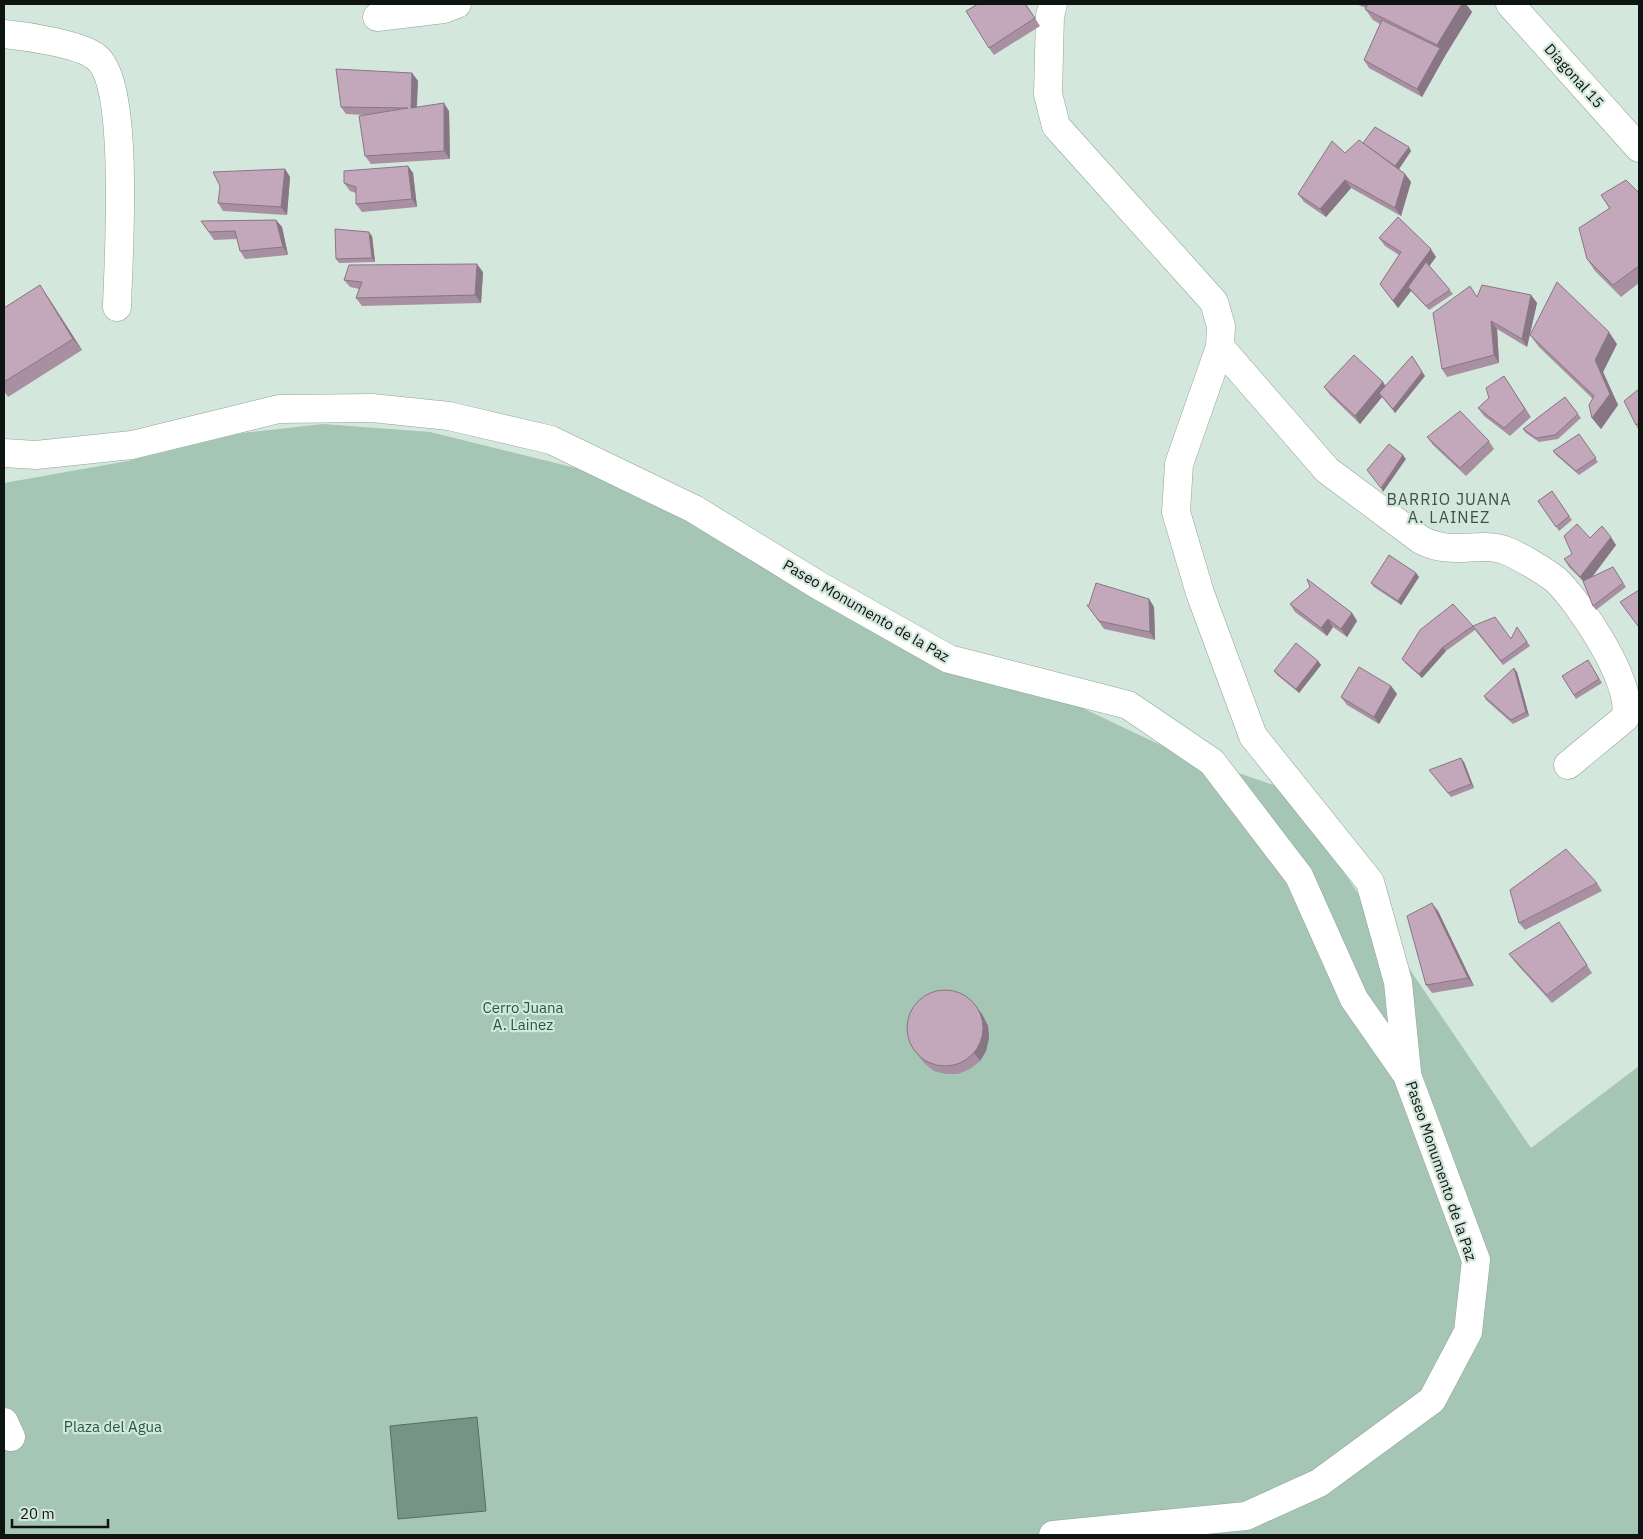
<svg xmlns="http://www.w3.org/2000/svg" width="1643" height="1539" viewBox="0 0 1643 1539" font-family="'IBM Plex Sans',sans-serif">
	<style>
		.green { fill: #a5c5b5 }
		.water { fill: #759485; stroke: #566e62 }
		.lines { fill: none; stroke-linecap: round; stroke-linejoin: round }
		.minor-casing { stroke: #90a299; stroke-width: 29 }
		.minor { stroke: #fff; stroke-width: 28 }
		.wall { fill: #a890a2 }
		.shaded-wall { fill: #887684 }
		.building { fill: #c3a8bc; stroke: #887684 }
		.labels { text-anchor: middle; stroke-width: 4.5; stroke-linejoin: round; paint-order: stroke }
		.street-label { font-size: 15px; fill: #0e1411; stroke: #d4e7dd }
		.park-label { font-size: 15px; fill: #215b44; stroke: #d4e7dd }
		.neighbourhood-label { font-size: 16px; letter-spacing: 1px; fill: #415149; stroke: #d4e7dd }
	</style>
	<rect width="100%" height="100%" fill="#d4e7dd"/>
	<path class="green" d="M323,424L430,432L592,472L757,554L1171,750L1288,790L1531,1148L1639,1066V1535H4V483L128,461L242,433Z"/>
	<path class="water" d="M477,1417L486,1511L398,1519L390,1426Z"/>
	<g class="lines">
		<defs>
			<g id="minor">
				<path d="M1053,4L1050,16L1048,94L1056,126L1214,302L1221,326L1220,347L1179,464L1176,512L1200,593L1253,736L1370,882L1398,982L1407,1072"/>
				<path d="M1510,4L1639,148"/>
				<path d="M377,17L444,9L457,4"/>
				<path d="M4,34C25,36 80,44 96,57C131,84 118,261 117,307"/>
				<path d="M1220,347L1327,470L1421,540C1454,557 1481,540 1507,551C1519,556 1545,571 1556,580C1580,603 1636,686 1625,718L1568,765"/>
				<path d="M4,453L36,455L132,445L279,409L372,408L449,416L551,440L694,509L818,585L949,659L1128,705L1212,762L1299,876L1354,999L1407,1075L1476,1260L1468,1332L1432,1400L1319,1483L1246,1516L1053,1535"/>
				<path d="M4,1422L11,1437"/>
			</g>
		</defs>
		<use href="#minor" class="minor-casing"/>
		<use href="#minor" class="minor"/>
	</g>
	<g class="wall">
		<path d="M978,4H1026L1040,26L994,55L989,48Z"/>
		<path d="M1356,4H1466L1472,12L1445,56L1422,97L1369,68L1364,60L1380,24L1373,20L1365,9L1366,8Z"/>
		<path d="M412,73L418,81L417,107L449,111L450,159L371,164L365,156V115L346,114L341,107Z"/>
		<path d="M1363,143L1411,151L1399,169L1405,174L1411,182L1401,216L1351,188L1326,217L1304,202L1298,194L1345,153Z"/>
		<path d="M408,166L413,173L417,207L362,212L356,204V193L350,191L344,183Z"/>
		<path d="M285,169L290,177L287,215L223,211L218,203Z"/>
		<path d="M1639,193V283L1621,297L1595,271L1587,259L1609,208L1601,195Z"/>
		<path d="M276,220L282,227L288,255L245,259L240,251L237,239L214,240L201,221Z"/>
		<path d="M372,236L375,262L339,263L336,259Z"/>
		<path d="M1379,238L1436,257L1429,266L1453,294L1429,310L1411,291L1398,308L1380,284L1399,255L1385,246Z"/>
		<path d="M483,272L481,303L362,306L356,298L359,289L350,287L344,280Z"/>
		<path d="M40,285L82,350L8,397L4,391V308Z"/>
		<path d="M1531,295L1537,303L1527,347L1497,329L1499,363L1447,377L1442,369L1477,297Z"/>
		<path d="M1530,335L1617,344L1603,372L1618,405L1601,429L1592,418L1593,399L1539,347Z"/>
		<path d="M1425,376L1395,413L1382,397L1360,424L1330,395L1324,387L1383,382L1385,386Z"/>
		<path d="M1504,376L1531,417L1510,436L1484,416L1478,408L1489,398Z"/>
		<path d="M1639,389V428L1638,429L1636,425Z"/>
		<path d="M1565,397L1581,418L1558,439L1539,442L1526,433L1523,429Z"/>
		<path d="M1579,434L1598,462L1579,475L1556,455L1553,451Z"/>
		<path d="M1427,437L1489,441L1494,449L1466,476L1433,445Z"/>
		<path d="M1552,491L1572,520L1559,531L1538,501Z"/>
		<path d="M1590,538L1616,545L1592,577L1613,567L1626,587L1596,610L1593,606L1584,582L1569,567L1564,559L1572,554Z"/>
		<path d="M1416,573L1419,577L1401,605L1374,587L1371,583Z"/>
		<path d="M1149,599L1154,607L1155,640L1104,629L1087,605Z"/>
		<path d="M1290,604L1352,613L1357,621L1347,637L1333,627L1327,636L1295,612Z"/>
		<path d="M1473,626L1511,639L1517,627L1530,646L1503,665L1475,630L1446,651L1422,678L1405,663L1402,659Z"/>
		<path d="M1588,660L1602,683L1576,699L1562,676Z"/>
		<path d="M1318,661L1321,665L1299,693L1277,675L1274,671Z"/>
		<path d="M1517,672L1529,716L1513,724L1486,700L1484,696Z"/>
		<path d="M1391,686L1397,694L1379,724L1347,705L1341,697Z"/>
		<path d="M1464,762L1474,788L1451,797L1429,770Z"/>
		<path d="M1597,883L1602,891L1525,930L1519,923Z"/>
		<path d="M1438,911L1474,986L1432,993L1426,985Z"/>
		<path d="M1565,930L1592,973L1552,1003L1515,962L1509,954Z"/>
		<path d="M982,1014L988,1026L989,1038L986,1051L980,1061L970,1069L958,1074H946L934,1071L924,1063L911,1045Z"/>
	</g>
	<g class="shaded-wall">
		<path d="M1462,4H1466L1472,12L1445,56L1437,45Z"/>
		<path d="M1440,48L1445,56L1422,97L1417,89Z"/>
		<path d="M412,73L418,81L416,116L411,108Z"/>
		<path d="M444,103L449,111L450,159L444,151Z"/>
		<path d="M1409,147L1411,151L1397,172L1394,168Z"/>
		<path d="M408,166L413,173L417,207L412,199Z"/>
		<path d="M285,169L290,177L287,215L281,207Z"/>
		<path d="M1405,174L1411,182L1401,216L1395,208Z"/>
		<path d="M1345,180L1351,188L1326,217L1320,209Z"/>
		<path d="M276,220L282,227L288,255L283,247Z"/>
		<path d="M369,232L372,236L375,262L372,258Z"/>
		<path d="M1431,249L1436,257L1411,291L1408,287L1411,291L1398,308L1393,301Z"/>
		<path d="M477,264L483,272L481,303L475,295Z"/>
		<path d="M40,285L48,297L82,350L73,339Z"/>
		<path d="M1531,295L1537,303L1527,347L1522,339Z"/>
		<path d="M1491,321L1497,329L1499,363L1494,355Z"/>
		<path d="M1609,332L1617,344L1603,372L1618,405L1601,429L1592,418L1610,394L1595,360Z"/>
		<path d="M1412,356L1425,376L1395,413L1393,409Z"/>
		<path d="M1383,382L1388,390L1379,393L1382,397L1360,424L1355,416Z"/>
		<path d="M1403,455L1406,459L1383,492L1381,488Z"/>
		<path d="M1611,537L1616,545L1586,585L1580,577Z"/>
		<path d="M1416,573L1419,577L1401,605L1398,601Z"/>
		<path d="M1149,599L1154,607L1155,640L1150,632Z"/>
		<path d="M1352,613L1357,621L1347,637L1341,629Z"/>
		<path d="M1328,619L1333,627L1327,636L1321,628Z"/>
		<path d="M1443,647L1446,651L1422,678L1419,674Z"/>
		<path d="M1318,661L1321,665L1299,693L1296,689Z"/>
		<path d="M1514,668L1517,672L1529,716L1526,712Z"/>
		<path d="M1391,686L1397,694L1379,724L1374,717Z"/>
		<path d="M1461,758L1464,762L1474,788L1471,784Z"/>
		<path d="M1432,903L1438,911L1474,986L1468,978Z"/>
		<path d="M976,1006L982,1014L988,1026L989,1038L986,1051L980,1061L974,1053Z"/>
	</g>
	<g class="building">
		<path d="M978,4H1025L1035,18L989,48L966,11Z"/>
		<path d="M1368,4H1462L1437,45L1365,9Z"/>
		<path d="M1382,20L1440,48L1417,89L1364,60Z"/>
		<path d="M336,69L412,73L411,108L444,103V151L365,156L359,116L408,108L341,107Z"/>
		<path d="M1375,127L1409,147L1395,166L1363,143Z"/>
		<path d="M1359,140L1405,174L1395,208L1345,180L1320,209L1298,194L1332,141L1345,153Z"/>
		<path d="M408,166L412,199L356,204V187L344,183V171Z"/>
		<path d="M285,169L281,207L218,203L220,186L213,172Z"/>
		<path d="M1626,180L1639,193V266L1613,285L1587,259L1579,228L1610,208L1601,195Z"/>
		<path d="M1398,217L1431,249L1393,301L1380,284L1401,252L1379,238Z"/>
		<path d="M276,220L283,247L240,251L235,231L209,232L201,221Z"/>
		<path d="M335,229L369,232L372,258L336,259Z"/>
		<path d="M1426,262L1450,290L1426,306L1408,287Z"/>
		<path d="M477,264L475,295L356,298L362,282L344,280L349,265Z"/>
		<path d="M1557,282L1609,332L1595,360L1610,394L1592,418L1589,405L1594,396L1530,335Z"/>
		<path d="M40,285L73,339L4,382V308Z"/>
		<path d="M1482,285L1531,295L1522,339L1491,321L1494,355L1442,369L1433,313L1470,286L1477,297Z"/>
		<path d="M1354,355L1383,382L1355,416L1324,387Z"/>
		<path d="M1412,356L1422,372L1393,409L1379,393Z"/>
		<path d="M1504,376L1525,409L1504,428L1478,408L1489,398L1486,388Z"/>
		<path d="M1639,389V423L1636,425L1624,401Z"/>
		<path d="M1565,397L1578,414L1555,435L1536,438L1523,429Z"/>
		<path d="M1460,411L1489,441L1460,468L1427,437Z"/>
		<path d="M1579,434L1596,458L1576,471L1553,451Z"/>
		<path d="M1389,444L1403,455L1381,488L1367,470Z"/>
		<path d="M1552,491L1569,516L1556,527L1538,501Z"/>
		<path d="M1577,524L1590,538L1602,526L1611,537L1580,577L1564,559L1572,554L1564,536Z"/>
		<path d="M1389,555L1416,573L1398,601L1371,583Z"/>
		<path d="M1613,567L1623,583L1593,606L1583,581Z"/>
		<path d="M1307,579L1352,613L1341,629L1328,619L1321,628L1290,604L1310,587Z"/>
		<path d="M1096,583L1149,599L1150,632L1099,621L1087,605H1089Z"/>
		<path d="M1639,590V625L1638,626L1620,602Z"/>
		<path d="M1453,604L1473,626L1495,617L1511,639L1517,627L1527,642L1501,661L1473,626L1443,647L1419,674L1402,659L1420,630Z"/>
		<path d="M1296,643L1318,661L1296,689L1274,671Z"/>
		<path d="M1588,660L1599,679L1574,695L1562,676Z"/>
		<path d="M1359,667L1391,686L1374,717L1341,697Z"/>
		<path d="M1514,668L1526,712L1511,720L1484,696Z"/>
		<path d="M1461,758L1471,784L1448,793L1429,770Z"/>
		<path d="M1566,849L1597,883L1519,923L1510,890Z"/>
		<path d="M1432,903L1468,978L1426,985L1407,916Z"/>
		<path d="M1559,922L1587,965L1547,995L1509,954Z"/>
		<circle cx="945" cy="1028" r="38"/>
	</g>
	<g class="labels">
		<g class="street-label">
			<text transform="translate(1574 76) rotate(48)" y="5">Diagonal 15</text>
			<text transform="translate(866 611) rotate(30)" y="5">Paseo Monumento de la Paz</text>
			<text transform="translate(1441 1171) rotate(71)" y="5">Paseo Monumento de la Paz</text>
		</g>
		<g class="park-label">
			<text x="523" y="1013">Cerro Juana<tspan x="523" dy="17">A. Lainez</tspan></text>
			<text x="113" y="1432">Plaza del Agua</text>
		</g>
		<g class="neighbourhood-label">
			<text x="1449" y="505">BARRIO JUANA<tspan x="1449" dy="18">A. LAINEZ</tspan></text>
		</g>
	</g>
	<rect width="1643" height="1539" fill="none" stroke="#0e1411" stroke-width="10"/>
	<path d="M12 1519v8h96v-8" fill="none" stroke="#0e1411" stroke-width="2.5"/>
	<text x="20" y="1519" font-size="15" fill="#0e1411" stroke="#d4e7dd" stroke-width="4" paint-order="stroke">20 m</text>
</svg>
